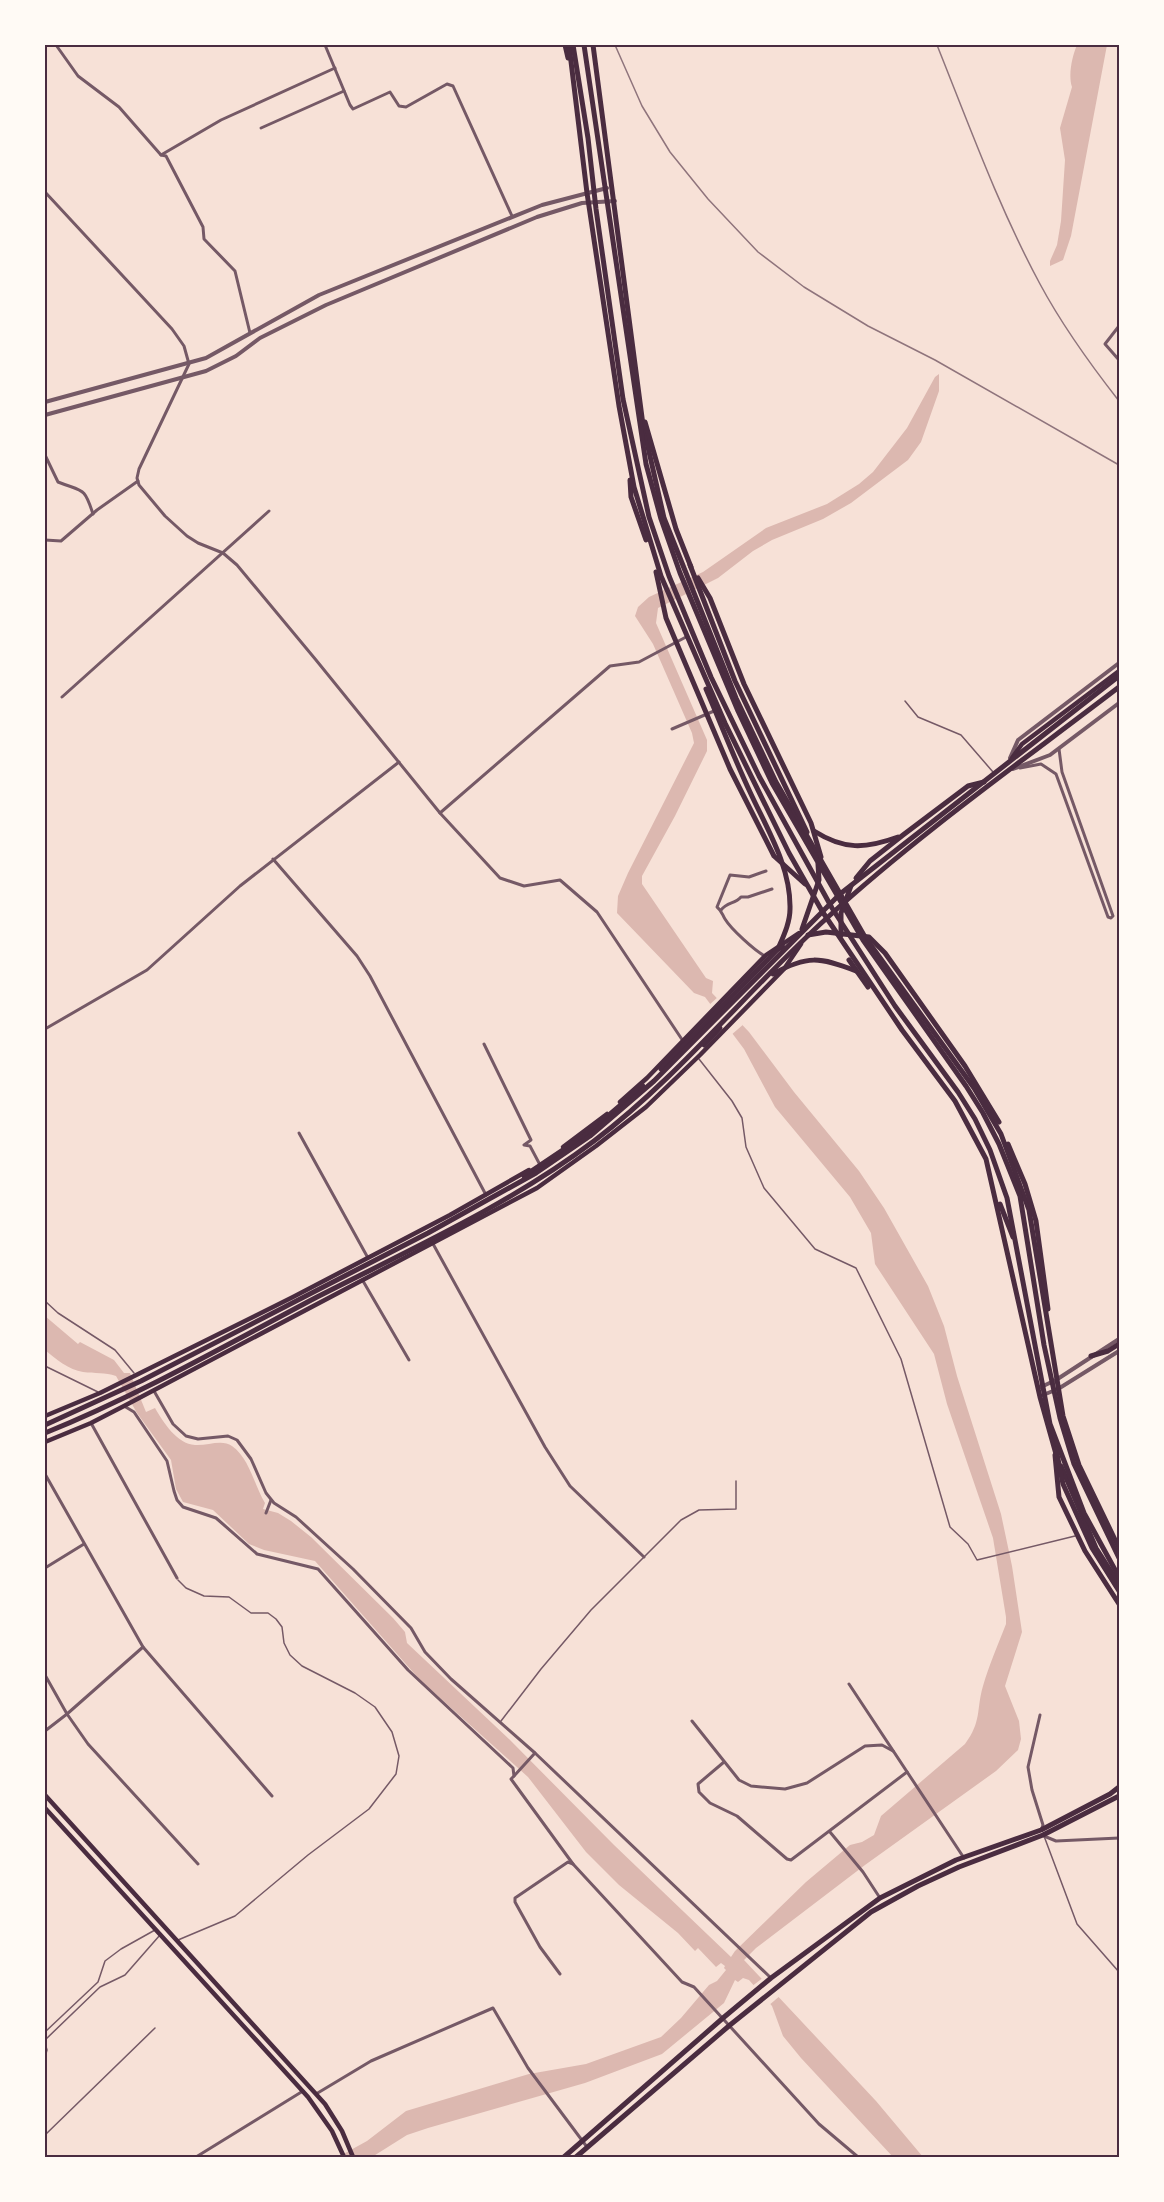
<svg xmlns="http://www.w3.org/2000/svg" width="1164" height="2202" viewBox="0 0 1164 2202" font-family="'Fira Sans Condensed',sans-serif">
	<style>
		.water { fill: #dcb8b0 }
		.pier { fill: #f7e1d7 }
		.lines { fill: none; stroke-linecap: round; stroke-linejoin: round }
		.service { stroke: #755966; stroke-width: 1.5 }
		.minor { stroke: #755966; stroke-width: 3 }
		.tertiary { stroke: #755966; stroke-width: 4 }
		.secondary { stroke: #4a2c40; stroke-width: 4.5 }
		.primary { stroke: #4a2c40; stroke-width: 5 }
		.trunk { stroke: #4a2c40; stroke-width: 5 }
		.rail { stroke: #8f747c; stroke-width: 1.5 }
		.neatline { fill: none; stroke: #4a2c40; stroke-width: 2 }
	</style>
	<rect width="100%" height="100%" fill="#f7e1d7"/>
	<g class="water">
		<path d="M1077,45H1107L1071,236L1063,260L1050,266V261L1057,245L1061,221L1065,160L1060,128L1072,87C1068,76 1072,56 1077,45Z"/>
		<path d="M939,374V391L921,442L908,460L851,503L823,519L772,540L753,551L718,578L658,608L656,623L707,740V751L675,816L642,876V884L706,978L713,981L712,993L749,1032L794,1092L859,1171L884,1208L928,1286L944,1326L957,1376L1001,1514L1012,1566L1022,1632L1005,1686L1019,1721L1021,1739L1018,1750L996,1771L865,1865L756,1948L744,1960L876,2101L923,2157H893L801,2058L783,2036L772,2006L749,1980L743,1978L738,1982L735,1980L724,2003L662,2054L585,2083L428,2128L407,2135L372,2157H338L367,2141L406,2111L529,2074L586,2064L661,2037L681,2018L709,1985L717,1981L726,1970L724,1968L725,1966L721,1963L716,1967L698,1948L695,1951L678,1933L619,1885L586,1852L528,1777L420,1680L315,1561L264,1550L249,1544L213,1510L183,1502L176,1489L171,1460L137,1413L116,1376C105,1372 95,1374 83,1372C69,1370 56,1359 45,1350V1316L78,1344L80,1342L114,1360L124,1373H130L146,1412L155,1408C163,1422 177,1444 195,1445C207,1446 222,1439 232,1446C250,1459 254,1485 265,1503L263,1509L278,1513L291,1521L311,1537L393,1618L405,1632L407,1643L510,1740L614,1845L731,1957L735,1951L806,1882L850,1845L862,1842L874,1835L881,1816L965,1744C982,1721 976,1710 983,1686C989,1665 998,1645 1006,1624V1617L993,1538L947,1404L934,1354L875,1264L871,1233L850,1197L775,1107L744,1049L705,997L694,993L617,913L618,896L628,873L694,743L692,733L653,644L635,616L638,607L649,597L703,572L766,528L827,504L859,484L873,472L907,428L935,377Z"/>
	</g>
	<g class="pier">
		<path d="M719,996L745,1023L730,1036L708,1006Z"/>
		<path d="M764,1977L781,1995L768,2006L751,1987Z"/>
	</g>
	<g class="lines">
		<g class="service">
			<path d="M905,701L918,717L961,735L993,772"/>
			<path d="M699,1059L732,1101L742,1118L746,1147L764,1188L815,1249L856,1268L901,1359L950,1527L968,1544L977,1560L1075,1536"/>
			<path d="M45,1301L58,1313L115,1350L134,1373"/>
			<path d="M45,1366L98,1392"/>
			<path d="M501,1721L541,1669L591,1610L681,1520L699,1510L736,1509V1481"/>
			<path d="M1044,1836L1077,1924L1119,1972"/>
			<path d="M178,1940L235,1916L308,1855L369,1809L396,1774L399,1756L392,1732L375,1707L355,1693L302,1666L290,1655L284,1643L282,1627L276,1619L268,1613H251L229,1597L204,1596L186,1588L178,1580"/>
			<path d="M45,2032L98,1982L105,1961L121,1949L155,1930"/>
			<path d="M45,2040L100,1987L125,1975L160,1935"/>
			<path d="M45,2043L47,2050L45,2057"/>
			<path d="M45,2135L155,2028"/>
		</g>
		<g class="minor">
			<path d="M56,45L78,76L119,107L161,155L166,156L203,227L204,239L235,271L250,333"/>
			<path d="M325,45L350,105L353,109L390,92L399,106L406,107L447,84L453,86L512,216"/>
			<path d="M261,128L344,91"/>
			<path d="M161,155L221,120L335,68"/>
			<path d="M45,192L172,329L184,346L189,364L139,469L137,478L139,485L165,516L187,536L198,543L223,553L237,565L316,660L440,813L500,878L524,886L560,880L597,912L683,1041"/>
			<path d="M1119,326L1105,344L1119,360"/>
			<path d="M45,455L58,482C83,492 84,486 93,514"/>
			<path d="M45,540L61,541L97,510L138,481"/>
			<path d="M62,697L269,511"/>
			<path d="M672,729L714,711"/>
			<path d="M1020,768L1041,764L1056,774L1108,917L1111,918L1113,916L1062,772L1059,749"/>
			<path d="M440,813L610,666L639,662L686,637"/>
			<path d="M273,859L357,956L370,976L486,1195"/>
			<path d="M721,910C727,902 735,904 741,897H748L772,889"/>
			<path d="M765,956C755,951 731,929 725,919C722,914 722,911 717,907L730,875L749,877L766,871"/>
			<path d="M45,1029L147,970L240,886L399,762"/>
			<path d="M484,1044L531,1140L524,1145L530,1146L539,1163"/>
			<path d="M299,1133L368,1258"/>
			<path d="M432,1242L545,1447L570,1486L644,1557"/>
			<path d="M363,1281L409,1360"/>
			<path d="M154,1391L173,1424L186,1436L198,1439L228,1436L237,1440L251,1459L266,1493L274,1503L296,1517L353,1569L411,1628L425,1652L451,1679L535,1753L771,1978"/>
			<path d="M124,1406L134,1412L167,1461L174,1491L177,1500L183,1507L216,1518L257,1554L318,1569L408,1670L513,1768L514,1776L511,1779L573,1864"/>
			<path d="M91,1423L177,1578"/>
			<path d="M45,1474L143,1647L272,1796"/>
			<path d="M266,1513L271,1500"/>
			<path d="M45,1568L84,1544"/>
			<path d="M45,1675L67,1714L88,1744L198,1864"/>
			<path d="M849,1684L964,1858"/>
			<path d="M1040,1715L1028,1767L1032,1790L1043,1825L1042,1828"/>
			<path d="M692,1721L739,1780L751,1786L785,1789L807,1783L865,1746L882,1745L893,1751"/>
			<path d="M45,1731L67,1714L143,1647"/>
			<path d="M724,1762L698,1784L699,1792L710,1803L737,1816L787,1859L791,1860L907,1772"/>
			<path d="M514,1776L535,1753"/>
			<path d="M830,1832L863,1872L880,1898"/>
			<path d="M1044,1836L1056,1841L1119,1838"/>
			<path d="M560,1974L540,1947L515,1902V1898L568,1862L573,1864L682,1982L694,1987L819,2124L858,2157"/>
			<path d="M316,2094L371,2061L493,2008L528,2068L587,2147"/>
			<path d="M196,2157L303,2091"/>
		</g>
		<g class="tertiary">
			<path d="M45,402L206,358L319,295L542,205L607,188"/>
			<path d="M45,415L206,371L236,356L260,338L326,305L537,217L582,203L615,201"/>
			<path d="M1010,758L1018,740L1119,663"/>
			<path d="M1013,769L1050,755L1119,703"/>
			<path d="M1041,1387L1056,1380L1119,1339"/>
			<path d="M1043,1395L1058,1389L1119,1351"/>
		</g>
		<g class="secondary">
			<path d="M1012,758L1022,744L1119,671"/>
			<path d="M620,1102L647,1078L766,955L799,933"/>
			<path d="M563,1147L607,1114"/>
			<path d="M45,1416L100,1393L293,1297L450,1215L529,1170"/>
			<path d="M45,1442L91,1423L124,1406L537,1188L596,1146L646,1107L700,1055L784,969L801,944"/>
			<path d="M45,1795L325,2104L342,2131L353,2157"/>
			<path d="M45,1808L308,2097L332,2131L344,2157"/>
		</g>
		<g class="primary">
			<path d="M565,45L568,58"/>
			<path d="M569,45L587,193L619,406L634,487L661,576L725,723L789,853L822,911L902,1030L955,1101L986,1159L1040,1397L1056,1454"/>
			<path d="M593,45L643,425L664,518L736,698L776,782L865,937L974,1088L1001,1134L1029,1210L1063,1416L1079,1465L1119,1548"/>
			<path d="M645,422L676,529L691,567"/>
			<path d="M630,480L631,497L646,540"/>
			<path d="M690,565L735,681L807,832"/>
			<path d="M656,572L666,618L730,769L774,856L805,884"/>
			<path d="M698,578L710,598L744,684L811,823L821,857"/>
			<path d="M706,689C721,724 734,758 750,792C767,829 791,867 790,909C790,923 783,937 778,949"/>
			<path d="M814,831C844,850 865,849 898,837"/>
			<path d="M856,878L870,861L903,835L968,786L984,782"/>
			<path d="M802,929L819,880L818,864"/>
			<path d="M808,935L826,932L869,937L885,953L965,1066L999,1122"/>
			<path d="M841,935V913L851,886"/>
			<path d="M849,960L868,987"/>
			<path d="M773,974C807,955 820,957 856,971"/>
			<path d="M704,1045L720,1028"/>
			<path d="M661,1069L778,949L783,947"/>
			<path d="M1008,1144L1025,1184L1036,1221L1048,1309"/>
			<path d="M524,1176L588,1133L643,1086"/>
			<path d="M1000,1204L1013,1237"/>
			<path d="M45,1425L141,1381L428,1233L536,1173L590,1136L654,1081L840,894L1119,676"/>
			<path d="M45,1433C139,1395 228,1344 317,1297C411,1249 509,1205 594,1141C680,1076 748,989 828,917C919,834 1021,762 1119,687"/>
			<path d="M1055,1455L1059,1497L1085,1551L1119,1604"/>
			<path d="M1061,1466L1096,1548L1119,1584"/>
			<path d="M564,2157L723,2018L771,1978L880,1898L956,1860L1041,1830L1110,1794L1119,1787"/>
			<path d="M576,2157L730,2025L871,1912L918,1886L959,1867L1043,1835L1119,1796"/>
		</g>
		<g class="trunk">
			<path d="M573,45L588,138L596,209L623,399L649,517L669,576L711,677L759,776L832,908L895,1006L958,1092L975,1119L990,1150L1007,1198L1050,1424L1084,1513L1119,1577"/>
			<path d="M584,45L646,464L661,519L680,573L738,711L772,783L863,940L966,1086L983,1113L999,1144L1020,1196L1044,1345L1060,1418L1074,1464L1119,1558"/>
			<path d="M1091,1356L1108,1351L1119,1344"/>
			<path d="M1056,1449L1063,1484L1092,1548L1119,1591"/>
		</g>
		<g class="rail">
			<path d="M615,45L642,106L670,152L708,199L758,252L804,287L868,326L935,360L1119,465"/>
			<path d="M937,45C969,125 999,208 1040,284C1062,325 1090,364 1119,401"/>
		</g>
	</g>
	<rect width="1164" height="2202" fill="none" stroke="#fffaf5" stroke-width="93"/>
	<rect x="46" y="46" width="1072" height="2110" class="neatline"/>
</svg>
